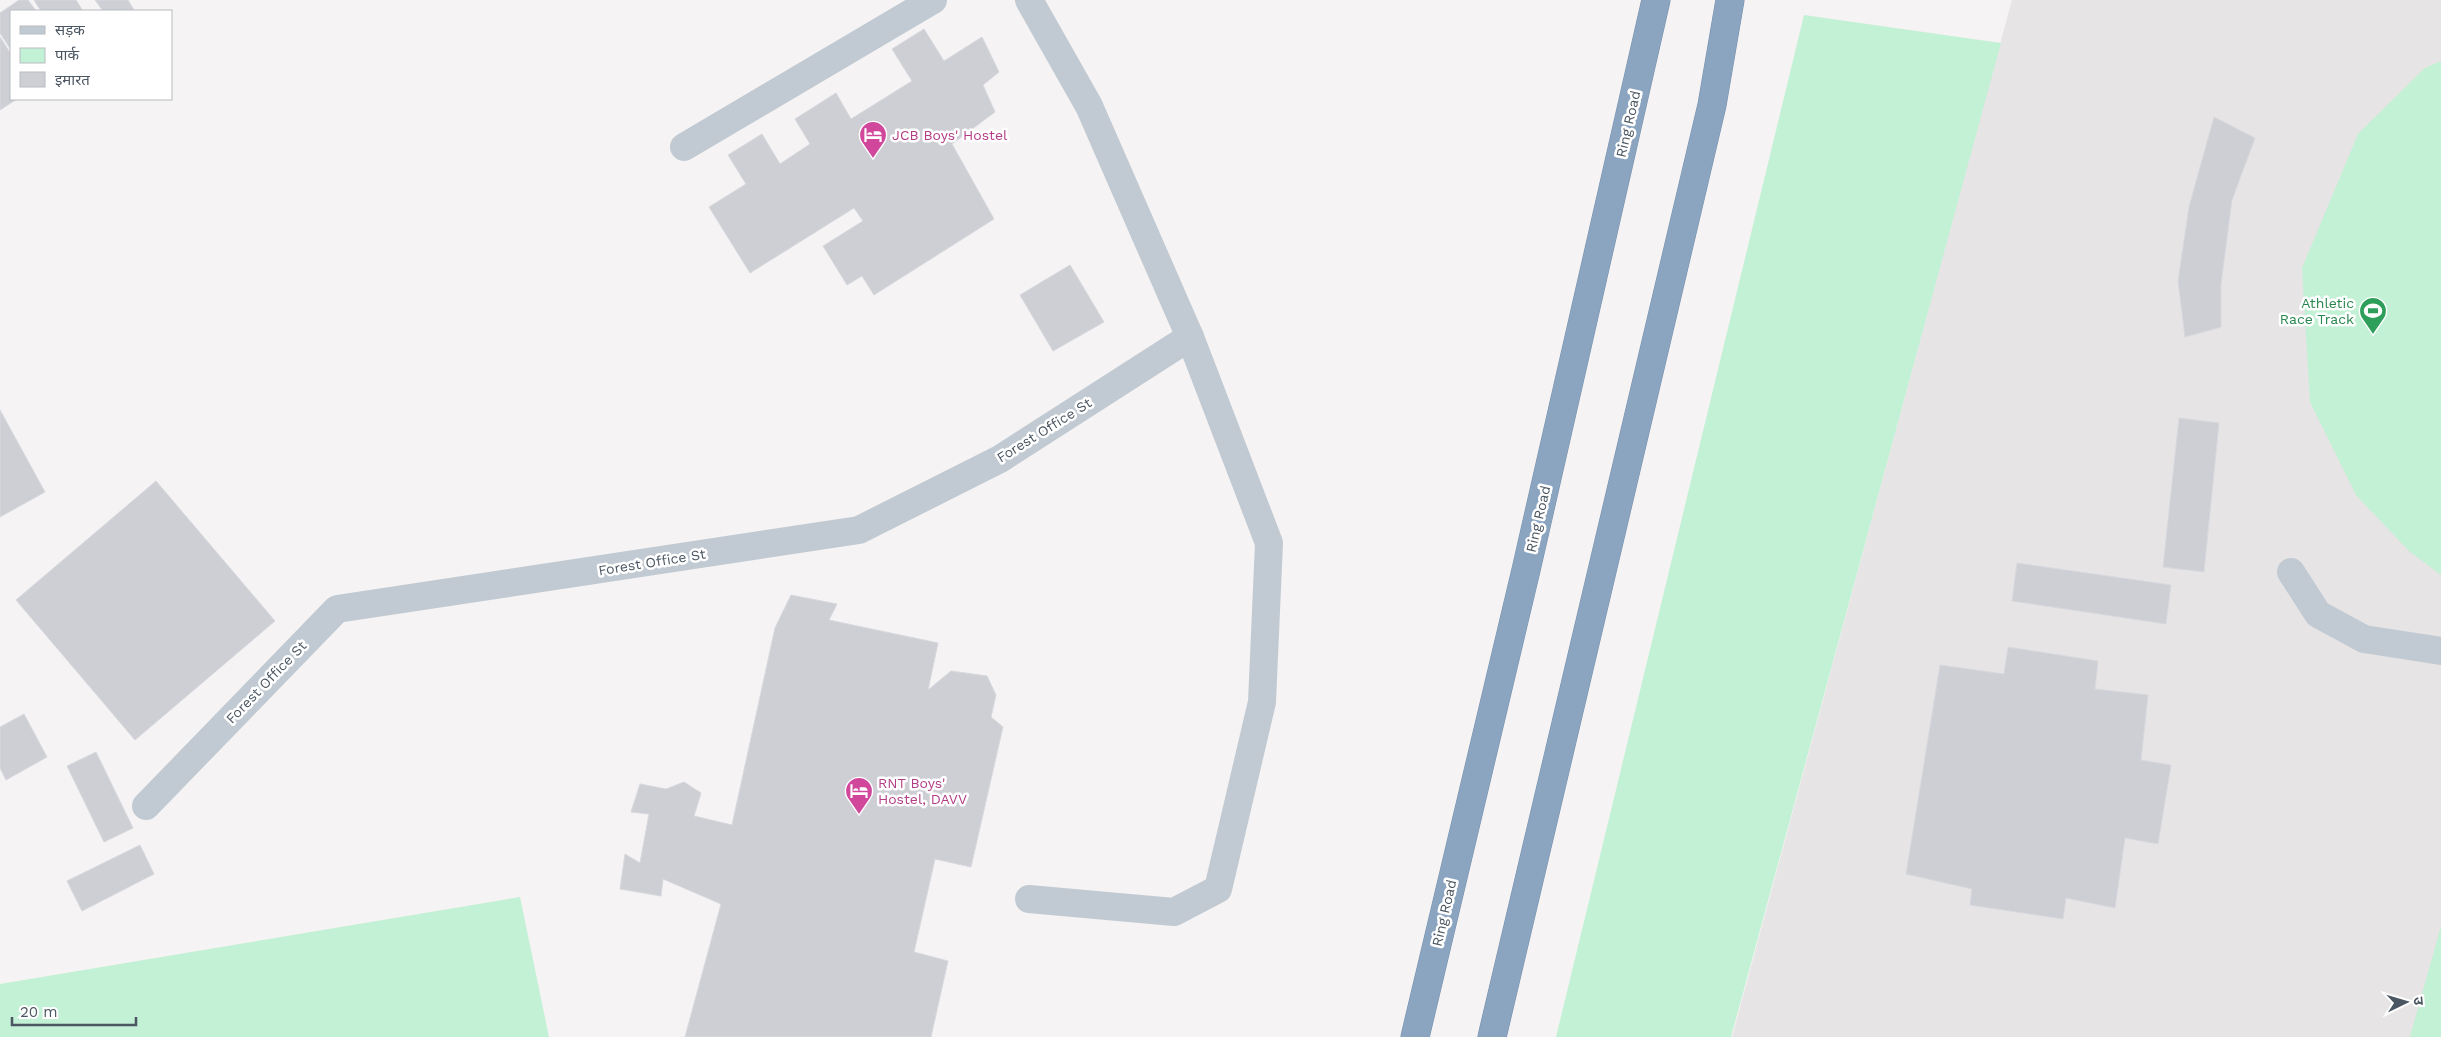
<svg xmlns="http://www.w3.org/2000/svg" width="2441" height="1037" viewBox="0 0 2441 1037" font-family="'Work Sans','Noto Sans Devanagari',sans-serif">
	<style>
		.education { fill: #e6e4e5 }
		.green { fill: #c3f1d5 }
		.building { fill: #cdcfd5; stroke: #d7d9de }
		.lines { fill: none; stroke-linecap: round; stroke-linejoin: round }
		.highway-casing { stroke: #7690ad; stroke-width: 29 }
		.minor { stroke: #c1cad2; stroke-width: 28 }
		.highway { stroke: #8ba5c1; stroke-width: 28 }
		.labels { text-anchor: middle; stroke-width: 5; stroke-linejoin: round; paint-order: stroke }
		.street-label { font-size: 14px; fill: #4a5661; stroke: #fff }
		.hotel-label { font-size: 14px; fill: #b23c85; stroke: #fff; text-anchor: start }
		.leisure-label { font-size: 14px; fill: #27864d; stroke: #fff; text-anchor: end }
	</style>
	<rect width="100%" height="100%" fill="#f5f3f3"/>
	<path class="education" d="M2012,0H2441V1037H1732Z"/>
	<g class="green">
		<path d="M1804,15L2001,43L1731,1037H1556Z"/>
		<path d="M2441,61V575L2409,551L2356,495L2310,402L2302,268L2358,134L2425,68Z"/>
		<path d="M520,897L549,1037H0V984Z"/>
		<path d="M2441,926V1037H2410Z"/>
	</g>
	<g class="building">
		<path d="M19,0H28L36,11H11V50L0,33V13Z"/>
		<path d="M34,0H76L83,11H41Z"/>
		<path d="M95,0H128L134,10L103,11Z"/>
		<path d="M924,29L944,61L982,37L999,72L983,85L995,112L952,144L994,219L874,295L862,276L847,285L823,246L863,221L854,208L750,273L709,207L746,184L728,155L762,134L780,164L810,144L795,119L836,93L851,119L912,81L892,49Z"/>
		<path d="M0,37L11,54V99H17L0,110Z"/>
		<path d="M2214,117L2255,138L2232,200L2221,284V327L2185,337L2178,281L2189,207Z"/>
		<path d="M1070,265L1104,322L1053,351L1020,295Z"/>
		<path d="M0,410L45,492L0,517Z"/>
		<path d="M2179,418L2219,423L2204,572L2163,567Z"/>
		<path d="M156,481L275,621L135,740L16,600Z"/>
		<path d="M2017,563L2171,585L2166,624L2012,601Z"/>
		<path d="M791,595L837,604L829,620L938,643L928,690L951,671L987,676L996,695L991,717L1003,727L971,867L935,859L914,952L948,961L931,1037H685L721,904L663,879L661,896L620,889L625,854L640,863L649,814L631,812L640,784L666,789L684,782L701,793L694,816L732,825L775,628Z"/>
		<path d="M2008,647L2098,661L2095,689L2148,695L2141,760L2171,765L2158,844L2125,838L2115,908L2066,898L2063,919L1970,905L1972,889L1906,874L1940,665L2004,674Z"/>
		<path d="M24,714L47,757L6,780L0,768V727Z"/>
		<path d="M96,752L133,828L104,842L67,766Z"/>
		<path d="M140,845L154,874L82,911L67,881Z"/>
	</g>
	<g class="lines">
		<defs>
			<g id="highway">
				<path d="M1415,1037L1526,570L1656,0"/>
				<path d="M1492,1037L1712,105L1730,0"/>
			</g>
		</defs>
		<use href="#highway" class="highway-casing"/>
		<g class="minor">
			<path d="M1029,0L1089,106L1190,337L1269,543L1262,702L1218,889L1174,912L1029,899"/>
			<path d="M684,147L933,0"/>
			<path d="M2291,572L2318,614L2364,639L2441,651"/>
			<path d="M146,806L337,609L859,530L1000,459L1190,337"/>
		</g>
		<use href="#highway" class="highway"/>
	</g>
	<defs>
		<symbol id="hotel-pin" viewBox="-11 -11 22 30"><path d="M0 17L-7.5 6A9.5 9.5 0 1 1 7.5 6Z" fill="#d1479c" stroke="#fff"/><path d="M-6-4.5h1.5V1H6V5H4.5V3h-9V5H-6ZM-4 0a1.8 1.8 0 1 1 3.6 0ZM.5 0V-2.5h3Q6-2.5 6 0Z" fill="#fff"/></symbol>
		<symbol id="stadium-pin" viewBox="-11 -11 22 30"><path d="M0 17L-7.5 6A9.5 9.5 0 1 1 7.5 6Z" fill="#2e9e5b" stroke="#fff"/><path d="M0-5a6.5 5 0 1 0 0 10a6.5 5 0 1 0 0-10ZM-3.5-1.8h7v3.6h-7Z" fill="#fff"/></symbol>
	</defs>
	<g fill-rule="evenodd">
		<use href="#hotel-pin" x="857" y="119" width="32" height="43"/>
		<use href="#stadium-pin" x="2357" y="295" width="32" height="43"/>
		<use href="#hotel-pin" x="843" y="775" width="32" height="43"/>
	</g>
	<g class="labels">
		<g class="street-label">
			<text transform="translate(1628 124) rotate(-77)" y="5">Ring Road</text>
			<text transform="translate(1044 430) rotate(-32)" y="5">Forest Office St</text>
			<text transform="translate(1538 519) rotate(-77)" y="5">Ring Road</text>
			<text transform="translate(652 562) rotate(-9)" y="5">Forest Office St</text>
			<text transform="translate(266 682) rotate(-46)" y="5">Forest Office St</text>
			<text transform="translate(1444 913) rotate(-77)" y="5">Ring Road</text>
		</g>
		<g class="hotel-label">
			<text x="892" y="140">JCB Boys' Hostel</text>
			<text x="878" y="788">RNT Boys'<tspan x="878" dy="16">Hostel, DAVV</tspan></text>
		</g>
		<g class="leisure-label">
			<text x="2354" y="308">Athletic<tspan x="2354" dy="16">Race Track</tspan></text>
		</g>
	</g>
	<rect x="10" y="10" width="162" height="90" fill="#ffffff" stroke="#b7bbc0"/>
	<rect x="20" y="26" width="25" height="8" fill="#c1cad2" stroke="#b7bbc0"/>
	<text x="55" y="35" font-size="15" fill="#4a5661">सड़क</text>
	<rect x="20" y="48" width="25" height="15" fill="#c3f1d5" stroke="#b7bbc0"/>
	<text x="55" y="60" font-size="15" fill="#4a5661">पार्क</text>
	<rect x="20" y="72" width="25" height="15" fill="#cdcfd5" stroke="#b7bbc0"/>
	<text x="55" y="85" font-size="15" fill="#4a5661">इमारत</text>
	<g transform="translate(2406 1002) rotate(85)" stroke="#ffffff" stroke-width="4" paint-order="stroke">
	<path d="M0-4L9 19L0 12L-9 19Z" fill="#4a5661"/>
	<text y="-8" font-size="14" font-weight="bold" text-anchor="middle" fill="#4a5661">उ</text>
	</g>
	<path d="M12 1017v8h124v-8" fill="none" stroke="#4a5661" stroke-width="2.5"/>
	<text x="20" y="1017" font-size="15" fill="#4a5661" stroke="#ffffff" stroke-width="4" paint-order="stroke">20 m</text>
</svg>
